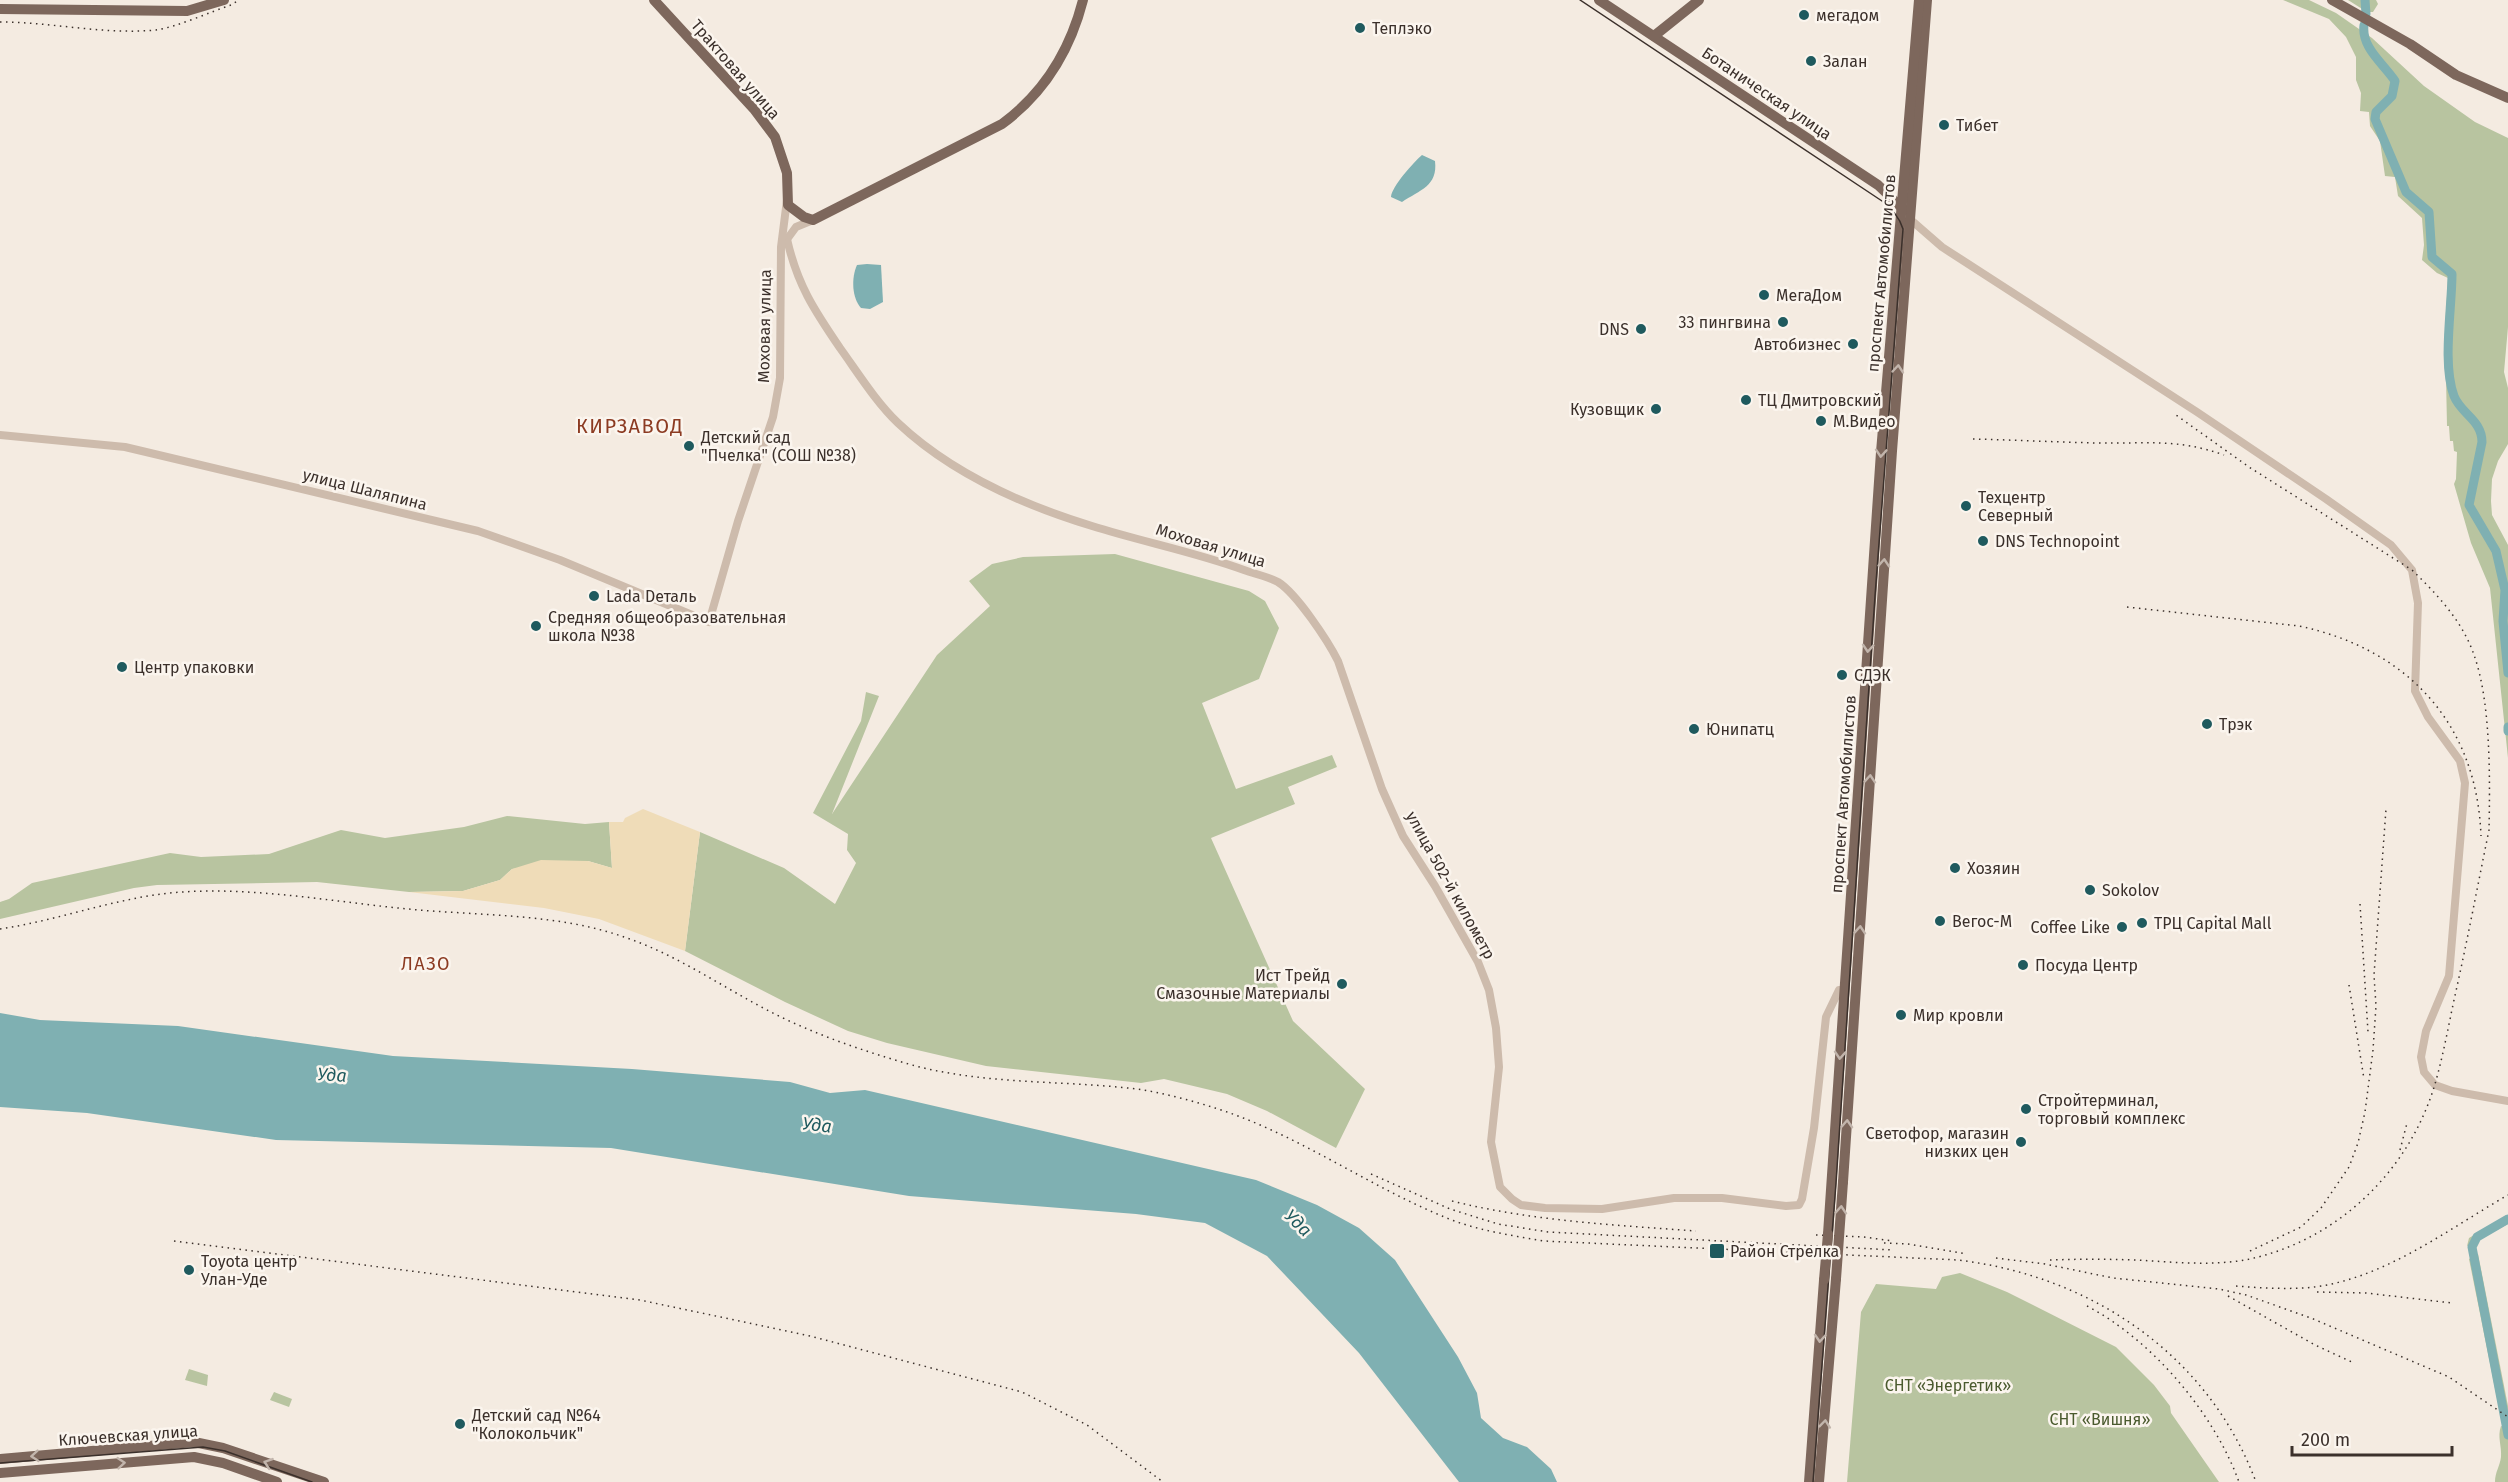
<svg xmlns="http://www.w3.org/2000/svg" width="2508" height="1482" viewBox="0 0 2508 1482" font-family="'Fira Sans',sans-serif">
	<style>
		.green { fill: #b8c4a0 }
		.sand { fill: #efdcb8 }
		.water { fill: #7fb0b2 }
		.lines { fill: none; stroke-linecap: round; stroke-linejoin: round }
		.river { stroke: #7fb0b2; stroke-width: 9 }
		.minor { stroke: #cdbbac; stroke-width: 8 }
		.major { stroke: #7d675c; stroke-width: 10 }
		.tram { stroke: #3b302b; stroke-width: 1.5 }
		.rail { stroke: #3b302b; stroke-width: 1.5; stroke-dasharray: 1.5 4.5; stroke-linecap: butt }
		.major-bridge { stroke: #7d675c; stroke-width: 10 }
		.oneway { stroke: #c2b5ac }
		.poi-dot { fill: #1f5a5e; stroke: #fbf5ee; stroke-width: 2 }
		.labels { text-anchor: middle; stroke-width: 5; stroke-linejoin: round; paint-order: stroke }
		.poi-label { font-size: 16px; fill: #3b302b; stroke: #fbf5ee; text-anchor: start }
		.street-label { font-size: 16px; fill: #3b302b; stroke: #fbf5ee }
		.park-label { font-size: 16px; fill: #4a5a2e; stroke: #fbf5ee }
		.neighbourhood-label { font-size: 18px; letter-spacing: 1.5px; fill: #8c3b22; stroke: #fbf5ee }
		.water-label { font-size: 18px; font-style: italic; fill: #1f5a5e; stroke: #fbf5ee }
		.quarter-label { font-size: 20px; letter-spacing: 1.5px; fill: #8c3b22; stroke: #fbf5ee }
	</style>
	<rect width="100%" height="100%" fill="#f4ebe1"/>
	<g class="green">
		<path d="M2283,0H2309L2336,13L2372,38L2424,86L2475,122L2508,138V327L2504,372L2508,388V444L2498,461L2492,479L2491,501L2492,515L2508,545V758L2490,588L2471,543L2454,484L2456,479L2457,452L2454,451L2453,441H2450L2449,426H2447L2445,328L2448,278L2437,273L2422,260L2424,245L2422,218L2398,196L2395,177L2385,176L2380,141L2370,126L2369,112L2360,111L2361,93L2356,80V57L2346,37L2329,19Z"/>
		<path d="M2348,0H2376L2378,4L2373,12H2367Z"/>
		<path d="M1115,554L1249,591L1265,601L1279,628L1259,679L1202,703L1236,789L1332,755L1337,767L1288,787L1295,804L1211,838L1293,1021L1365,1089L1336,1148L1267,1111L1227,1094L1164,1079L1141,1083L986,1066L887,1043L848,1031L785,1002L685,951L700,832L784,868L835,904L856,863L847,850L848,834L813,813L861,721L866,692L879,696L832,814L937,655L990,606L969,581L992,564L1023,557Z"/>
		<path d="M507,816L585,824L609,822L612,868L588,861L512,869L500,880L463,891L409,892L317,882L157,885L134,888L0,919V902L9,899L32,883L170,853L201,857L269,854L341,830L385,838L464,827Z"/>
		<path d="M2508,1215V1224L2467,1246L2469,1238Z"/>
		<path d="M2478,1254L2508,1406V1414L2499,1408L2469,1259Z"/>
		<path d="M1960,1273L2007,1292L2116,1347L2154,1385L2170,1406L2171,1413L2219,1482H1847L1861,1312L1876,1284L1936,1289L1942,1277Z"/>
		<path d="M189,1369L208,1375L207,1386L185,1380Z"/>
		<path d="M274,1392L292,1399L289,1407L270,1400Z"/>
		<path d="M2501,1426L2508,1428V1482H2495C2495,1472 2500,1466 2501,1457C2502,1446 2497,1437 2501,1426Z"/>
	</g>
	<path class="sand" d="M643,809L700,832L685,951L599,919L544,908L409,892L463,891L500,880L512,869L541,860L588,861L612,868L609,822H623L625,818Z"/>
	<g class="water">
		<path d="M1422,155L1435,161C1438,186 1420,190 1402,202L1391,197C1392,186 1414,162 1422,155Z"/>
		<path d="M867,264L881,265L883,302L870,309L861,308C852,298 851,278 857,265Z"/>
		<path d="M0,1013L40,1020L178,1026L393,1056L632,1069L790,1082L830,1093L865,1090L1256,1180L1317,1205L1359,1228L1395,1260L1458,1357L1477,1393L1481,1418L1503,1438L1527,1447L1551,1469L1557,1482H1459L1359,1353L1267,1256L1205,1223L1136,1214L909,1196L611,1148L276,1140L87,1113L0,1107Z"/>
	</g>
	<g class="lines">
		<g class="river">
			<path d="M2365,0L2366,14"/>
			<path d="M2364,25C2361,48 2384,64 2395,81L2392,96L2376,112L2375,119L2406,192L2429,212L2432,257L2452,274C2452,308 2442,364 2454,396C2461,414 2482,420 2482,442L2469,505L2496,551L2505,590L2503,621L2508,673"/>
			<path d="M2508,727V731"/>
			<path d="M2508,1219L2477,1237L2472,1247L2508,1435"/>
		</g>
		<g class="minor">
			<path d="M1911,220L1942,247L2197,412L2326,499L2391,545L2412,570L2418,603L2415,691L2428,717L2460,761L2465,783L2449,976L2426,1031L2421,1057L2424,1072L2435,1085L2452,1091L2508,1101"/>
			<path d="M787,239C797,284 814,310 840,348C858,373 876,402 898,423C951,473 1023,505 1092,526C1143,542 1195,552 1244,570C1255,574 1269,577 1278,582C1297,594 1328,641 1338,661L1382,789L1403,836L1435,886L1478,962L1489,990L1496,1028L1499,1067L1491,1142L1500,1187L1512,1199L1521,1205L1545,1208L1602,1209L1674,1198H1722L1786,1206L1799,1205L1802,1199L1814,1128L1826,1017L1839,990L1845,991"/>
			<path d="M785,242L796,227L813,220"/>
			<path d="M0,435L125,447L478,531L560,560L709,622L738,521L773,417L780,378L781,247L787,200"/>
		</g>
		<g class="major">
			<path d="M654,0L754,109L775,137L787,173L788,205L804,217L813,220L1002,124C1044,93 1070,51 1083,0"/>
			<path d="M1599,0L1878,185L1904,210"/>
			<path d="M2332,0L2410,44L2456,75L2508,98"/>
			<path d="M0,9L187,11L224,0"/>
			<path d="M1654,36L1699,0"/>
			<path d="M1843,1182L1892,451L1927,0"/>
			<path d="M1828,1234L1881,452L1919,0"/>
			<path d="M0,1459L194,1442L223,1448L324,1482"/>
			<path d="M0,1473L194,1457L223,1463L277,1482"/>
			<path d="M1809,1482L1824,1280"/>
			<path d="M1819,1482L1836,1279"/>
		</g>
		<g class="tram">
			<path d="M1580,0L1882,201C1892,210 1899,216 1903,229L1875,596L1836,1183L1813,1482"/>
			<path d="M0,1463L203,1447L225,1451L312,1482"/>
		</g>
		<g class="rail">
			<path d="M0,22C52,22 104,35 156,30C177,27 210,12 231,5L239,0"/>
			<path d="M1973,439C2014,440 2056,442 2097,443C2146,444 2176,438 2224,455"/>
			<path d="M2127,607L2299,626C2408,649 2477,724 2481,836"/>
			<path d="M2360,904L2368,1032"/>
			<path d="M0,929C61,920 120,896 182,892C256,887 335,902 408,909C480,916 556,913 624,937C681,956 729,992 783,1018C825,1038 867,1052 912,1065C986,1085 1061,1080 1137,1089C1163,1093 1190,1100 1215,1108C1295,1133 1365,1184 1442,1216C1474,1230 1509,1235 1544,1241L1958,1260C2091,1276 2208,1354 2256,1482"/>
			<path d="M2349,985L2364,1079"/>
			<path d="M2400,1150L2407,1123"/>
			<path d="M1371,1174L1450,1209L1498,1224L1548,1232L1894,1250"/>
			<path d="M1452,1201C1532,1221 1614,1225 1696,1231"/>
			<path d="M1816,1235L1864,1237L1893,1241"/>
			<path d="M174,1241L640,1300L810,1336L1022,1392L1087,1425L1163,1482"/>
			<path d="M1884,1243L1908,1244L1967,1254"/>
			<path d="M2250,1251L2301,1227L2321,1208L2349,1167L2358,1143L2365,1112L2373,1050L2376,1006L2374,975L2386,809"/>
			<path d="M1996,1258L2045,1264L2113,1278L2219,1289L2246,1295L2311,1318L2449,1377L2508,1417"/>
			<path d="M2050,1260C2079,1259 2107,1259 2136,1260C2172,1262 2210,1266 2245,1260C2336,1242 2409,1172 2435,1084C2444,1053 2449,1022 2456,991C2468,937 2478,884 2489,830C2490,780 2491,702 2474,655C2463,622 2437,594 2412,570L2249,467L2176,415"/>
			<path d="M2236,1286C2259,1288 2282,1289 2305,1288C2380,1282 2445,1231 2508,1195"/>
			<path d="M2317,1292L2366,1293L2452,1303"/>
			<path d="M2228,1296L2315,1345L2354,1363"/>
			<path d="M2087,1306C2152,1340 2214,1413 2239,1482"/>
		</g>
		<g class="major-bridge">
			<path d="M1836,1279L1843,1182"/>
			<path d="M1824,1280L1828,1234"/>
		</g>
	</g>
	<defs><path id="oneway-chevron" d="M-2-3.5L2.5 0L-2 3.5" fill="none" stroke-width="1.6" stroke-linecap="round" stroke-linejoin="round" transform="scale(1.5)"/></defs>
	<g class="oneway">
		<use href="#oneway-chevron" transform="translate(1898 369) rotate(-85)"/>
		<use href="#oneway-chevron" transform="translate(1881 453) rotate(94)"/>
		<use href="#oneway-chevron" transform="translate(1884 563) rotate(-86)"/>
		<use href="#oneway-chevron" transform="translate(1868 648) rotate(94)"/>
		<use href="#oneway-chevron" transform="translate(1870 779) rotate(-86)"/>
		<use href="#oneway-chevron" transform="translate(1860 930) rotate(-86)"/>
		<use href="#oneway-chevron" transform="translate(1840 1055) rotate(94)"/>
		<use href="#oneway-chevron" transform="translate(1847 1124) rotate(-87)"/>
		<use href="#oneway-chevron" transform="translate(1841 1210) rotate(-86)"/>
		<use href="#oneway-chevron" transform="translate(1820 1338) rotate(94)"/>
		<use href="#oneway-chevron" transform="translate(1825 1424) rotate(-84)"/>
		<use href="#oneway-chevron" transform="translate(35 1456) rotate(175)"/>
		<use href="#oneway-chevron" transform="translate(121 1463) rotate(-5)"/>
		<use href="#oneway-chevron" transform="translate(268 1463) rotate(-161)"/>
	</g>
	<g class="poi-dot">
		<circle cx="1804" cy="15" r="6"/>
		<circle cx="1360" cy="28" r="6"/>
		<circle cx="1811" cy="61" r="6"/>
		<circle cx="1944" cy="125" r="6"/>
		<circle cx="1764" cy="295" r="6"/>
		<circle cx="1783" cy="322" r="6"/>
		<circle cx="1641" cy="329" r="6"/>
		<circle cx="1853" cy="344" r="6"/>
		<circle cx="1746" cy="400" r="6"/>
		<circle cx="1656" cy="409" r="6"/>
		<circle cx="1821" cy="421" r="6"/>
		<circle cx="689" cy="446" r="6"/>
		<circle cx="1966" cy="506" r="6"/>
		<circle cx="1983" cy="541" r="6"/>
		<circle cx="594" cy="596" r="6"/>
		<circle cx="536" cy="626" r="6"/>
		<circle cx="122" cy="667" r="6"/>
		<circle cx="1842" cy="675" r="6"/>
		<circle cx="2207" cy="724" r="6"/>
		<circle cx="1694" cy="729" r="6"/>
		<circle cx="1955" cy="868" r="6"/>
		<circle cx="2090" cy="890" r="6"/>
		<circle cx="1940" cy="921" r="6"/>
		<circle cx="2142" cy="923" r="6"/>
		<circle cx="2122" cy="927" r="6"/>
		<circle cx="2023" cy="965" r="6"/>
		<circle cx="1342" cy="984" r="6"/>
		<circle cx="1901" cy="1015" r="6"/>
		<circle cx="2026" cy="1109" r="6"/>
		<circle cx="2021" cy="1142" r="6"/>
		<rect x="1709" y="1243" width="16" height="16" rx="3"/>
		<circle cx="189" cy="1270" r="6"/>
		<circle cx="460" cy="1424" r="6"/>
	</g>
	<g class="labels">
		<g class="poi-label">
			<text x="1816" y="21">мегадом</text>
			<text x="1372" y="34">Теплэко</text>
			<text x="1823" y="67">Залан</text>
			<text x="1956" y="131">Тибет</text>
			<text x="1776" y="301">МегаДом</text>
			<text x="1771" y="328" text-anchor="end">33 пингвина</text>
			<text x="1629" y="335" text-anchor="end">DNS</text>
			<text x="1841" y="350" text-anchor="end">Автобизнес</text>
			<text x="1758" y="406">ТЦ Дмитровский</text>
			<text x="1644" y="415" text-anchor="end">Кузовщик</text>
			<text x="1833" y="427">М.Видео</text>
			<text x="701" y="443">Детский сад<tspan x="701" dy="18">"Пчелка" (СОШ №38)</tspan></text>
			<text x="1978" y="503">Техцентр<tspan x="1978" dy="18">Северный</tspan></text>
			<text x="1995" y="547">DNS Technopoint</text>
			<text x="606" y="602">Lada Dеталь</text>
			<text x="548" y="623">Средняя общеобразовательная<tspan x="548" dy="18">школа №38</tspan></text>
			<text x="134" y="673">Центр упаковки</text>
			<text x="1854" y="681">СДЭК</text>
			<text x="2219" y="730">Трэк</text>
			<text x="1706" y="735">Юнипатц</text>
			<text x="1967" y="874">Хозяин</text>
			<text x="2102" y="896">Sokolov</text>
			<text x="1952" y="927">Вегос-М</text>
			<text x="2154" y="929">ТРЦ Capital Mall</text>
			<text x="2110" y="933" text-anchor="end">Coffee Like</text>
			<text x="2035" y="971">Посуда Центр</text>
			<text x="1330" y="981" text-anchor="end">Ист Трейд<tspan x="1330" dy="18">Смазочные Материалы</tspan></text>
			<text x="1913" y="1021">Мир кровли</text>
			<text x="2038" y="1106">Стройтерминал,<tspan x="2038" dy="18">торговый комплекс</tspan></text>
			<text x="2009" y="1139" text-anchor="end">Светофор, магазин<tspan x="2009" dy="18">низких цен</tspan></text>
			<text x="1730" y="1257">Район Стрелка</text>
			<text x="201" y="1267">Toyota центр<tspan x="201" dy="18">Улан-Уде</tspan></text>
			<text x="472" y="1421">Детский сад №64<tspan x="472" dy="18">"Колокольчик"</tspan></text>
		</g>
		<g class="street-label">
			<text transform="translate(736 69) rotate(49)" y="6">Трактовая улица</text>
			<text transform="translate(1767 93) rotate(34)" y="6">Ботаническая улица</text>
			<text transform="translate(1881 273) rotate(-85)" y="6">проспект Автомобилистов</text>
			<text transform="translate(764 326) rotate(-89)" y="6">Моховая улица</text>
			<text transform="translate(365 489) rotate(14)" y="6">улица Шаляпина</text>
			<text transform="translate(1211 545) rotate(17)" y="6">Моховая улица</text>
			<text transform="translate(1843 794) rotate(-86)" y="6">проспект Автомобилистов</text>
			<text transform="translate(1451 885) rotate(61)" y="6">улица 502-й километр</text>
			<text transform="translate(128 1435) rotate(-4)" y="6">Ключевская улица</text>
		</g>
		<g class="park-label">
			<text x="1948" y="1391">СНТ «Энергетик»</text>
			<text x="2100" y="1425">СНТ «Вишня»</text>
		</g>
		<g class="neighbourhood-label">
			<text x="426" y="970">ЛАЗО</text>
		</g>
		<g class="water-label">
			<text transform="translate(332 1075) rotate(4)" y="6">Уда</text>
			<text transform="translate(817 1125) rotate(7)" y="6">Уда</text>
			<text transform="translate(1298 1223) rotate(44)" y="6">Уда</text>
		</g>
		<g class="quarter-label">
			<text x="630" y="433">КИРЗАВОД</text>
		</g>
	</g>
	<path d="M2292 1446v9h160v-9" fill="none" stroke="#3b302b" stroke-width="3"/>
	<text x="2301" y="1446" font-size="18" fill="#3b302b" stroke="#fbf5ee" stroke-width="4.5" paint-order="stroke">200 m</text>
</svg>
